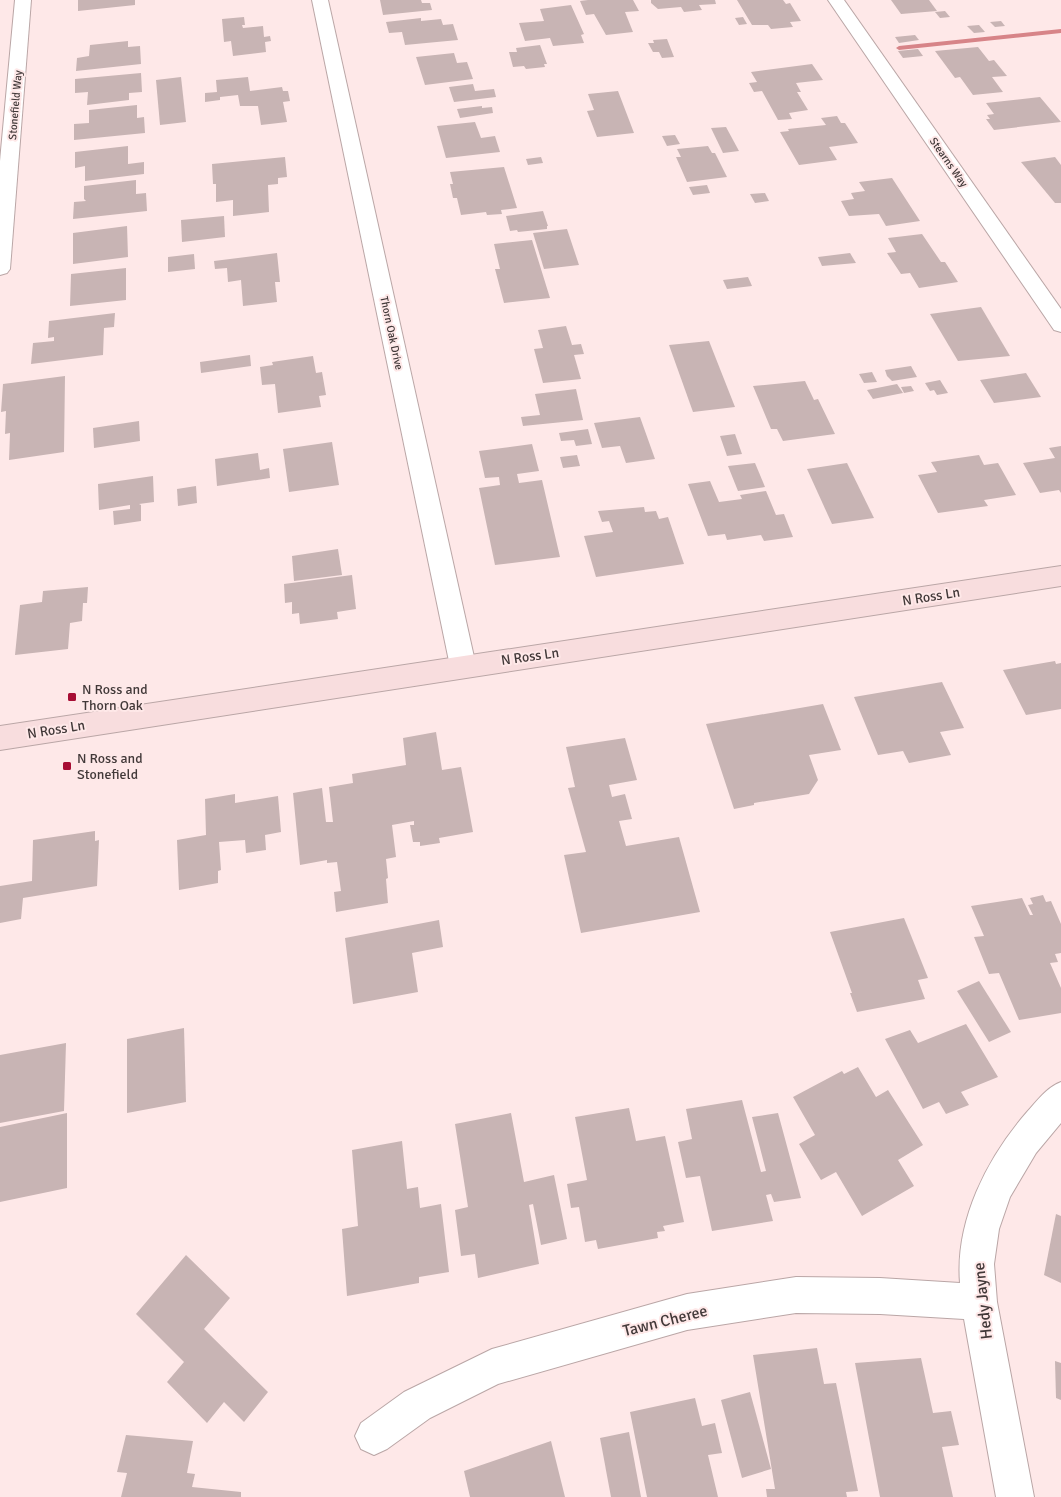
<svg xmlns="http://www.w3.org/2000/svg" width="1061" height="1497" viewBox="0 0 1061 1497" font-family="Signika,sans-serif">
	<style>
		.lines { fill: none; stroke-linecap: round; stroke-linejoin: round }
		.stream { fill: #d78488; fill-rule: evenodd }
		.building { fill: #c8b4b4 }
		.minor-casing { stroke: #baa6a6; stroke-width: 2 }
		.secondary-casing { stroke: #baa6a6; stroke-width: 2 }
		.minor { fill: #fff; fill-rule: evenodd }
		.secondary { fill: #f8ddde; fill-rule: evenodd }
		.poi-dot { fill: #a70d34; stroke: #fee8e8; stroke-width: 2 }
		.labels { text-anchor: middle; stroke-width: 4; stroke-linejoin: round; paint-order: stroke }
		.far-street-label { font-size: 11px; fill: #423939; stroke: #fee8e8 }
		.street-label { font-size: 14px; fill: #423939; stroke: #fee8e8 }
		.poi-label { font-size: 14px; fill: #423939; stroke: #fee8e8; text-anchor: start }
		.near-street-label { font-size: 16px; fill: #423939; stroke: #fee8e8 }
	</style>
	<rect width="100%" height="100%" fill="#fee8e8"/>
	<g class="lines">
		<path class="stream" d="M1061,29V33L899,50L896,48L899,46Z"/>
	</g>
	<g class="building">
		<path d="M78,0H135V5L78,11Z"/>
		<path d="M380,0H421L422,3H430L432,10L383,15Z"/>
		<path d="M588,0H633L639,11L625,12L633,32L606,35L594,14L586,15L580,1Z"/>
		<path d="M651,0H715L716,4L699,5L702,10L684,12L681,7L658,9L651,3Z"/>
		<path d="M737,0H783L786,4L790,3L801,21L790,22L793,27L771,29L768,25H752Z"/>
		<path d="M891,0H929L937,11L901,14Z"/>
		<path d="M571,5L584,34L581,35L584,43L553,46L550,38L525,41L519,23L544,21L540,9Z"/>
		<path d="M945,11L950,17L940,18L935,12Z"/>
		<path d="M244,17L245,25H242L243,28L263,26L264,37L270,36L271,41L265,42L266,52L233,56L231,41L224,42L222,19Z"/>
		<path d="M743,17L747,24L739,25L735,18Z"/>
		<path d="M421,18V21L441,19L443,25L453,24L458,40L405,45L402,32L389,33L386,22Z"/>
		<path d="M1001,21L1005,26L995,27L990,22Z"/>
		<path d="M979,25L985,32L974,33L967,26Z"/>
		<path d="M915,35L919,40L899,43L895,37Z"/>
		<path d="M667,39L674,57L662,58L659,52H653L648,43H654L653,40Z"/>
		<path d="M128,41V47L140,46L141,64L76,71L77,58L89,56L90,45Z"/>
		<path d="M540,45L547,64H544L545,67L526,69L524,66L513,67L509,52H517L516,48Z"/>
		<path d="M978,47L989,61L994,60L1007,76L992,77L1003,92L973,95L960,77L955,78L935,51Z"/>
		<path d="M918,49L923,56L903,58L898,51Z"/>
		<path d="M454,53L457,63L467,62L473,79L425,85L416,57Z"/>
		<path d="M812,64L823,80L796,83L801,92H797L808,110L789,113L792,119L778,120L762,91L754,92L749,83L757,82L751,72Z"/>
		<path d="M141,73L142,92L129,93V100L87,105L88,92L75,93V79Z"/>
		<path d="M181,77L186,122L160,125L156,80Z"/>
		<path d="M248,77L250,91L282,87L283,91H288L290,101L283,102L287,122L261,125L258,106H240L238,95L220,97V100L205,102V93L217,92L216,80Z"/>
		<path d="M473,84L475,91L494,89L496,97L454,102L449,87Z"/>
		<path d="M618,91L634,133L597,137L587,111L594,110L588,94Z"/>
		<path d="M1040,97L1061,122L994,130L986,119H990L987,115L994,114L986,103Z"/>
		<path d="M137,105V118L144,117L145,133L74,140V124L89,123V110Z"/>
		<path d="M482,106V108L492,107L493,113L460,118L457,109Z"/>
		<path d="M837,116L841,123H845L858,143L829,147L837,160L799,165L780,132L789,131L788,129L826,125L821,118Z"/>
		<path d="M475,122L481,138L495,136L500,152L446,158L437,126Z"/>
		<path d="M726,127L739,151L723,153L711,128Z"/>
		<path d="M675,135L680,144L667,146L662,136Z"/>
		<path d="M128,146V164L144,162V174L85,181V166L75,168V152Z"/>
		<path d="M708,146L712,153H715L727,177L687,182L676,157H681L677,149Z"/>
		<path d="M285,157L287,177L278,178V184L268,185L269,212L233,216V200L216,202V184H213L212,164Z"/>
		<path d="M541,157L543,163L528,165L526,159Z"/>
		<path d="M1055,157L1061,165V203H1055L1021,162Z"/>
		<path d="M504,167L517,208L501,210L502,214L487,215L486,212L461,215L457,198H453L450,184H453L450,172Z"/>
		<path d="M892,178L920,221L886,226L879,214L849,216L841,201L854,199L851,193L865,191L859,182Z"/>
		<path d="M136,180V194L146,193L147,211L73,219L74,202L86,201L84,199V186Z"/>
		<path d="M707,185L710,193L693,195L689,187Z"/>
		<path d="M765,193L769,201L755,203L750,194Z"/>
		<path d="M543,211L548,226H547V229L518,232L517,230L510,231L506,216Z"/>
		<path d="M224,216L225,237L182,242L181,220Z"/>
		<path d="M127,226L128,257L73,264V233Z"/>
		<path d="M567,229L579,265L544,269L533,233Z"/>
		<path d="M922,234L941,262H945L958,282L919,288L910,273L901,274L887,253L896,252L888,238Z"/>
		<path d="M532,240L550,298L504,303L495,269H500L494,244Z"/>
		<path d="M277,253L280,282H275L277,302L243,306L241,280L228,282L227,268L215,269L214,261Z"/>
		<path d="M850,253L856,263L822,266L818,257Z"/>
		<path d="M194,254L195,269L168,272V257Z"/>
		<path d="M126,268V300L70,306L71,274Z"/>
		<path d="M748,277L752,286L727,289L723,280Z"/>
		<path d="M981,307L1010,356L958,361L930,314Z"/>
		<path d="M115,313L114,327L104,328L103,355L31,364L33,343L54,341V337L48,338L49,321Z"/>
		<path d="M566,326L572,345L581,344L584,354L574,355L581,379L543,383L534,349L543,348L538,330Z"/>
		<path d="M709,341L735,407L693,412L669,345Z"/>
		<path d="M250,355L251,366L201,373L200,362Z"/>
		<path d="M313,356L316,373L322,372L326,395L319,396L321,407L278,413L275,384L262,385L260,367L273,365L272,362Z"/>
		<path d="M911,366L917,377L892,381L887,376L885,370Z"/>
		<path d="M872,372L877,382L864,383L859,374Z"/>
		<path d="M1026,373L1041,397L994,403L980,380Z"/>
		<path d="M65,376L64,452L9,460L10,433L5,434L6,411L1,412L3,384Z"/>
		<path d="M940,380L948,393L937,395L934,390L930,391L925,383Z"/>
		<path d="M805,381L814,400L818,399L835,434L783,441L777,429H771L753,386Z"/>
		<path d="M897,384L903,393L873,399L867,390Z"/>
		<path d="M911,386L914,391L904,393L901,387Z"/>
		<path d="M576,389L583,420L523,426L521,417L540,415L535,394Z"/>
		<path d="M640,417L655,459L626,463L620,446L602,448L594,423Z"/>
		<path d="M139,421L140,441L94,448L93,428Z"/>
		<path d="M588,429L592,444L576,446L574,440L561,441L559,433Z"/>
		<path d="M735,434L742,454L727,456L720,436Z"/>
		<path d="M332,442L339,485L289,492L283,449Z"/>
		<path d="M532,444L539,471L517,474L519,483L542,480L560,557L495,565L479,488L500,485L499,477L485,478L479,451Z"/>
		<path d="M1061,446V493L1059,490L1040,493L1023,463L1055,458L1049,448Z"/>
		<path d="M258,453L260,470L269,468L270,478L217,486L215,459Z"/>
		<path d="M577,455L580,466L563,468L560,457Z"/>
		<path d="M979,455L984,465L998,463L1016,495L984,500L988,506L938,513L918,475L937,472L931,462Z"/>
		<path d="M755,463L765,487L738,491L728,466Z"/>
		<path d="M847,463L874,518L832,524L807,469Z"/>
		<path d="M153,476L154,502L139,504L141,505V521L114,525L113,511L130,509V505L99,510L98,484Z"/>
		<path d="M710,481L719,502L742,499L740,495L766,491L776,515L784,514L793,537L764,541L761,535L727,540L725,534L708,536L688,484Z"/>
		<path d="M196,486L197,503L178,506L177,489Z"/>
		<path d="M644,507L645,512L656,511L659,519L668,517L684,564L596,577L584,536L613,532L609,521L602,522L598,511Z"/>
		<path d="M338,549L342,575L294,581L292,556Z"/>
		<path d="M352,575L356,609L337,612L338,619L300,624L299,613L292,614V602L285,603L284,584Z"/>
		<path d="M88,587L87,603H83L82,621L70,623L68,649L15,655L20,605L42,602L43,591Z"/>
		<path d="M1055,661L1056,664L1061,663V709L1026,715L1003,670Z"/>
		<path d="M942,682L964,728L940,732L951,755L909,763L903,751L878,755L854,697Z"/>
		<path d="M823,704L841,750L809,755L818,780L809,794L754,803V805L734,809L706,724Z"/>
		<path d="M436,732L442,770L461,767L473,832L439,838L440,843L420,846V842H413L410,825H414V821L392,825L396,857L386,859L388,878L386,879L388,903L336,912L334,892L341,891L337,862L327,863V860L300,865L293,793L322,788L326,822H333L329,787L353,783L352,774L406,765L403,738Z"/>
		<path d="M625,738L637,780L609,785L612,797L625,794L632,819L619,821L626,846L679,837L700,912L581,933L564,855L586,852L568,788L575,787L566,747Z"/>
		<path d="M235,794V803L278,796L281,832L265,835L266,850L246,853L245,840L219,842L221,870L218,871V883L179,890L177,840L206,835L205,799Z"/>
		<path d="M95,831V841L99,840L97,886L23,898L21,919L0,923V886L32,881L33,840Z"/>
		<path d="M1043,895L1046,902L1051,901L1061,924V953L1055,954L1058,962L1050,963L1061,988V1013L1019,1020L999,973L989,974L974,937L984,936L971,906L1022,898L1030,915H1033L1028,905L1033,904L1030,898Z"/>
		<path d="M904,918L928,978L918,980L925,999L857,1012L850,993H852L830,932Z"/>
		<path d="M439,920L443,947L412,953L418,992L353,1004L345,938Z"/>
		<path d="M979,981L1011,1032L989,1042L957,991Z"/>
		<path d="M966,1024L998,1077L961,1092L969,1105L946,1114L939,1102L923,1109L885,1039L910,1030L918,1043Z"/>
		<path d="M184,1028L186,1102L127,1113V1039Z"/>
		<path d="M66,1043L64,1111L0,1123V1055Z"/>
		<path d="M858,1067L876,1097L888,1090L923,1145L898,1160L914,1186L862,1216L836,1172L821,1180L799,1144L815,1135L793,1097L842,1071L844,1074Z"/>
		<path d="M742,1100L761,1172L766,1171L752,1117L778,1113L801,1198L774,1202L771,1194L766,1195L773,1221L712,1231L700,1176L686,1178L678,1142L692,1139L686,1109Z"/>
		<path d="M629,1108L636,1141L665,1136L684,1222L663,1226L665,1231L657,1232L658,1238L598,1249L596,1240L585,1242L579,1207L571,1208L567,1184L587,1180L575,1117Z"/>
		<path d="M67,1113V1188L0,1202V1127Z"/>
		<path d="M511,1113L524,1182L554,1175L567,1239L541,1245L533,1204L529,1205L539,1264L478,1278L475,1254L461,1256L455,1210L468,1207L455,1124Z"/>
		<path d="M402,1141L407,1189L418,1187L420,1208L441,1204L449,1272L419,1277V1283L347,1296L342,1229L358,1226L352,1150Z"/>
		<path d="M1056,1214L1061,1216V1283L1044,1275Z"/>
		<path d="M186,1255L230,1298L204,1329L268,1392L244,1422L224,1402L207,1423L167,1382L184,1362L136,1314Z"/>
		<path d="M817,1348L824,1384L836,1383L858,1491L846,1492L847,1497H767L766,1489H775L753,1355Z"/>
		<path d="M921,1358L933,1413L951,1411L959,1445L942,1447L953,1497H880L855,1363Z"/>
		<path d="M1055,1361L1061,1363V1400L1056,1398Z"/>
		<path d="M750,1392L771,1469L742,1478L721,1400Z"/>
		<path d="M695,1398L702,1426L715,1423L722,1453L708,1455L718,1497H647L630,1412Z"/>
		<path d="M629,1432L641,1497H611L600,1438Z"/>
		<path d="M126,1435L193,1441L187,1473L195,1474L192,1487L241,1492V1497H121L127,1473L117,1472Z"/>
		<path d="M551,1441L565,1497H470L464,1471Z"/>
	</g>
	<g class="lines">
		<defs>
			<g id="minor">
				<path d="M15,0H31L10,269L7,273L0,275V161Z"/>
				<path d="M312,0H328L476,666L472,674L463,677L454,674L450,666Z"/>
				<path d="M828,0H844L1061,309V332L1054,330Z"/>
				<path d="M1061,1082V1123L1036,1153L1010,1197L999,1229L994,1264L997,1302L1034,1497H996L964,1319L880,1314L796,1313L687,1330L498,1384L430,1418L387,1449L374,1455L361,1449L355,1436L361,1423L404,1392L492,1349L687,1294L796,1277L880,1278L960,1283C955,1221 987,1158 1027,1112C1038,1100 1046,1088 1061,1082Z"/>
			</g>
			<path id="secondary" d="M1061,566V586L0,750V726Z"/>
		</defs>
		<use href="#minor" class="minor-casing"/>
		<use href="#secondary" class="secondary-casing"/>
		<use href="#minor" class="minor"/>
		<use href="#secondary" class="secondary"/>
	</g>
	<g class="poi-dot">
		<rect x="67" y="692" width="10" height="10" rx="2.5"/>
		<rect x="62" y="761" width="10" height="10" rx="2.5"/>
	</g>
	<g class="labels">
		<g class="far-street-label">
			<text transform="translate(15 105) rotate(-85)" y="4">Stonefield Way</text>
			<text transform="translate(949 162) rotate(55)" y="4">Stearns Way</text>
			<text transform="translate(392 333) rotate(78)" y="4">Thorn Oak Drive</text>
		</g>
		<g class="street-label">
			<text transform="translate(931 596) rotate(-9)" y="5">N Ross Ln</text>
			<text transform="translate(530 656) rotate(-8)" y="5">N Ross Ln</text>
			<text transform="translate(56 729) rotate(-9)" y="5">N Ross Ln</text>
		</g>
		<g class="poi-label">
			<text x="82" y="694">N Ross and<tspan x="82" dy="16">Thorn Oak</tspan></text>
			<text x="77" y="763">N Ross and<tspan x="77" dy="16">Stonefield</tspan></text>
		</g>
		<g class="near-street-label">
			<text transform="translate(982 1301) rotate(-96)" y="6">Hedy Jayne</text>
			<text transform="translate(665 1320) rotate(-14)" y="6">Tawn Cheree</text>
		</g>
	</g>
</svg>
